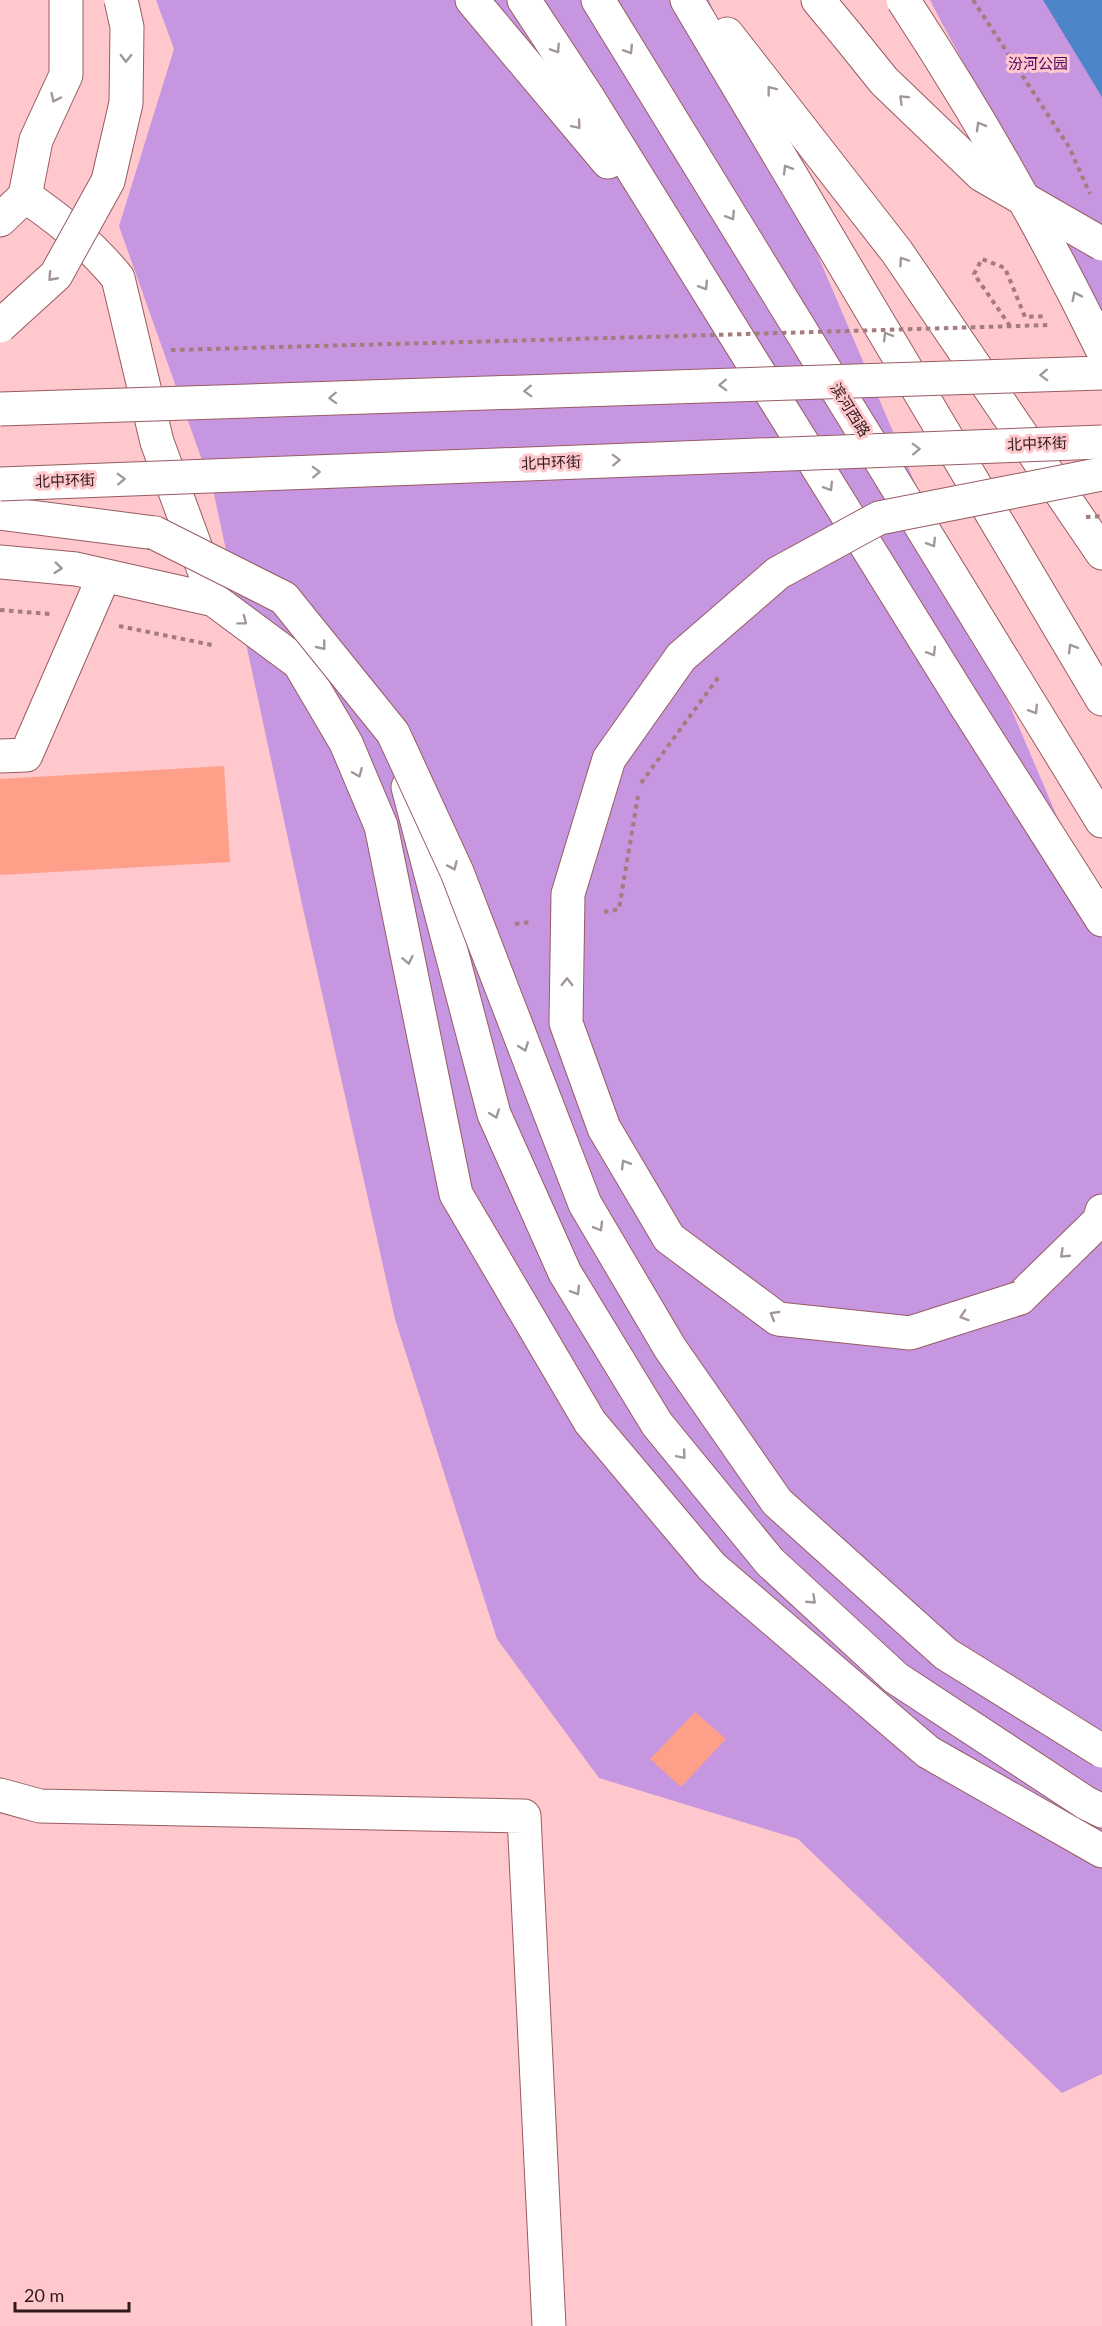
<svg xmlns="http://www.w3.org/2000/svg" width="1102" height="2326" viewBox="0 0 1102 2326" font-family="Lato,'Noto Sans SC',sans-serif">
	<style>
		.green { fill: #c796e0 }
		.water { fill: #4d85c8 }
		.building { fill: #fe9f8a }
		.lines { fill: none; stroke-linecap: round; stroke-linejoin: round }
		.minor-casing { stroke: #975c62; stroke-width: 35 }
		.highway-casing { stroke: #975c62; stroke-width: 35 }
		.path { stroke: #a47b7f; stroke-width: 4; stroke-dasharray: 4.5 4.5; stroke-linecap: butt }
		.minor { stroke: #fff; stroke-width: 33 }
		.highway { stroke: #fff; stroke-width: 33 }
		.highway-bridge-casing { stroke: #975c62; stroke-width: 35; stroke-linecap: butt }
		.path-bridge { stroke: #a47b7f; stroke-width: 4; stroke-dasharray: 4.5 4.5; stroke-linecap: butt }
		.highway-bridge { stroke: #fff; stroke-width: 33 }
		.oneway { stroke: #a29798 }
		.labels { text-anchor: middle; stroke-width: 6; stroke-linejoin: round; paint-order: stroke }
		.park-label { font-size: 15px; fill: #490362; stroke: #fec8cc }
		.street-label { font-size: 15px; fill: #30181b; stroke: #fec8cc }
	</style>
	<rect width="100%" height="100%" fill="#fec8cc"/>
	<g class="green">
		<path d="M156,0H709L1102,922V2074L1062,2093L798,1839L599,1778L497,1639L395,1319L302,904L214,494L119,226L174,49Z"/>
		<path d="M930,0H1102V319L942,23Z"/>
	</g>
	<path class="water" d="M1043,0H1102V97Z"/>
	<g class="building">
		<path d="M224,766L230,862L0,875V779Z"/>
		<path d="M695,1712L726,1739L681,1787L650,1759Z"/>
	</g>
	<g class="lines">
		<defs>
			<g id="minor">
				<path d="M25,196C59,219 93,247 118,278L157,442L205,573"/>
				<path d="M0,220L25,196L36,140L66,75V0"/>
				<path d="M0,562L76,569L214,600L299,663L346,743L381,826L456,1194L590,1422L712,1567L928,1752L1102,1851"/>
				<path d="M0,756L26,755L104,576"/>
				<path d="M0,1795L40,1806L524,1816L549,2326"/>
			</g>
			<g id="highway">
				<path d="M472,0L608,162"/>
				<path d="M524,0L587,96L964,703L1102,920"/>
				<path d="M598,0L1102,821"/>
				<path d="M687,0L1102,699"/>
				<path d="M818,0L847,35"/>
				<path d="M727,34L897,252L1102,553"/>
				<path d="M0,513L155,533"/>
				<path d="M408,787L494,1114L565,1273L657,1424L770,1562L896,1678L1086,1803L1102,1811"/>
				<path d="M1020,1298L1099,1221L1102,1211"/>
			</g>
		</defs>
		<use href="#minor" class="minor-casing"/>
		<use href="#highway" class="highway-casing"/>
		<g class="path">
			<path d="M973,0L1069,147L1090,194"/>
			<path d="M1010,326L974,274L982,259L1005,268L1025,317L1047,316"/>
			<path d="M171,350L611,338"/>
			<path d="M0,610L50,614"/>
			<path d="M119,626L212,645"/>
			<path d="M641,783L720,675"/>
			<path d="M604,912L619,909L638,796"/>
			<path d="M515,924L531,922"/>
		</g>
		<use href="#minor" class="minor"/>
		<use href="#highway" class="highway"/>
		<defs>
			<g id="highway-bridge">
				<path d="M903,0C976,111 1044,230 1102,349"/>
				<path d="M847,35L884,81L982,175L1102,244"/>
				<path d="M0,326L56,275L108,181L126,103L127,27L121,0"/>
				<path d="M0,409L1102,373"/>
				<path d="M0,484L1102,442"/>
				<path d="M155,533L284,598L393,733L457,872L585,1204L670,1348L777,1502L946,1654L1102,1751"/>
				<path d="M1020,1298L910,1333L778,1319L669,1238L604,1128L566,1023L568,894L609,759L681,657L778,573L879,518L1102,474"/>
			</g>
		</defs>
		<use href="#highway-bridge" class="highway-bridge-casing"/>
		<g class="path-bridge">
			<path d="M611,338L1050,325"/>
			<path d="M1086,517L1102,516"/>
		</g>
		<use href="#highway-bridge" class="highway-bridge"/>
	</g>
	<defs><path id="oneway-chevron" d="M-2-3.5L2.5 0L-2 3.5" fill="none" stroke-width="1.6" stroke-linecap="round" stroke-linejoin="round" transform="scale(1.5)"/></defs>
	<g class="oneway">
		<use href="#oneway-chevron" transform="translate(556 49) rotate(57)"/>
		<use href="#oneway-chevron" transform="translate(629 50) rotate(58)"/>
		<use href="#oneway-chevron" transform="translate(126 58) rotate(91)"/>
		<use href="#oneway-chevron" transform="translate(771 90) rotate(-128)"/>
		<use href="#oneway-chevron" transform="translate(55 98) rotate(115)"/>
		<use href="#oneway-chevron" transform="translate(903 99) rotate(-136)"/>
		<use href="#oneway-chevron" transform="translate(577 125) rotate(50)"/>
		<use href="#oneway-chevron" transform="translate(980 126) rotate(-120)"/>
		<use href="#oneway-chevron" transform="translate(787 169) rotate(-121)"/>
		<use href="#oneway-chevron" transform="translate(731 216) rotate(58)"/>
		<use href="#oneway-chevron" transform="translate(903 261) rotate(-124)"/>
		<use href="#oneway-chevron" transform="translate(52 277) rotate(132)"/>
		<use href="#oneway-chevron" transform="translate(704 286) rotate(58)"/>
		<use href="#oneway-chevron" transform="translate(1076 296) rotate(-116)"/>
		<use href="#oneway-chevron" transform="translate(887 336) rotate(-121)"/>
		<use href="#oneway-chevron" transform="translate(1044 375) rotate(178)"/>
		<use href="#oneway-chevron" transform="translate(723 385) rotate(178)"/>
		<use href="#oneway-chevron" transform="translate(528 391) rotate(178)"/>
		<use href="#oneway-chevron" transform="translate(333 398) rotate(178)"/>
		<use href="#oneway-chevron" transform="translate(916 449) rotate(-2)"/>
		<use href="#oneway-chevron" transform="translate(616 460) rotate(-2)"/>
		<use href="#oneway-chevron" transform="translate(316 472) rotate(-2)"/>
		<use href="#oneway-chevron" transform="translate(121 479) rotate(-2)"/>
		<use href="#oneway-chevron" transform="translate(829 487) rotate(58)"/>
		<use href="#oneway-chevron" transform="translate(932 543) rotate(58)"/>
		<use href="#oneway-chevron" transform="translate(58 568) rotate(6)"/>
		<use href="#oneway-chevron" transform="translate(243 621) rotate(37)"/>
		<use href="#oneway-chevron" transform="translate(322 646) rotate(51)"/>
		<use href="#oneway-chevron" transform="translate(1072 648) rotate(-121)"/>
		<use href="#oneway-chevron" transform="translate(932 652) rotate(58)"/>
		<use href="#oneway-chevron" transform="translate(1034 710) rotate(58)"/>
		<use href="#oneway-chevron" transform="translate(358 773) rotate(67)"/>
		<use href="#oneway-chevron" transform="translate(453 866) rotate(66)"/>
		<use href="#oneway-chevron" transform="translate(408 960) rotate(78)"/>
		<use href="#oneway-chevron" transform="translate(567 982) rotate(-89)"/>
		<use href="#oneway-chevron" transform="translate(524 1047) rotate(69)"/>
		<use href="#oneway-chevron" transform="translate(495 1114) rotate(70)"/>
		<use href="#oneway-chevron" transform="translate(625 1164) rotate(-121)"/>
		<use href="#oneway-chevron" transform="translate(599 1227) rotate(60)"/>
		<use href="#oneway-chevron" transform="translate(1064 1254) rotate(136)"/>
		<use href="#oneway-chevron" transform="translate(576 1291) rotate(59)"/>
		<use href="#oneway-chevron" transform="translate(774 1315) rotate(-150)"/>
		<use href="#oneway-chevron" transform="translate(964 1316) rotate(162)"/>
		<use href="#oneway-chevron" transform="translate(682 1455) rotate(50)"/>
		<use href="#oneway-chevron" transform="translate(812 1600) rotate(43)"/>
	</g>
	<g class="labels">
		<g class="park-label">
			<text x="1038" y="69">汾河公园</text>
		</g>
		<g class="street-label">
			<text transform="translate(850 410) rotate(58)" y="5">滨河西路</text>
			<text transform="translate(1037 444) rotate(-2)" y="5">北中环街</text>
			<text transform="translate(551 463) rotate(-2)" y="5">北中环街</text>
			<text transform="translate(65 481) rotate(-2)" y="5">北中环街</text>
		</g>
	</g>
	<path d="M15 2302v9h114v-9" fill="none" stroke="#30181b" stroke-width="3"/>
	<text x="24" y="2302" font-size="18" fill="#30181b" stroke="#fec8cc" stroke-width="4.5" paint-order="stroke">20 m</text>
</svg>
